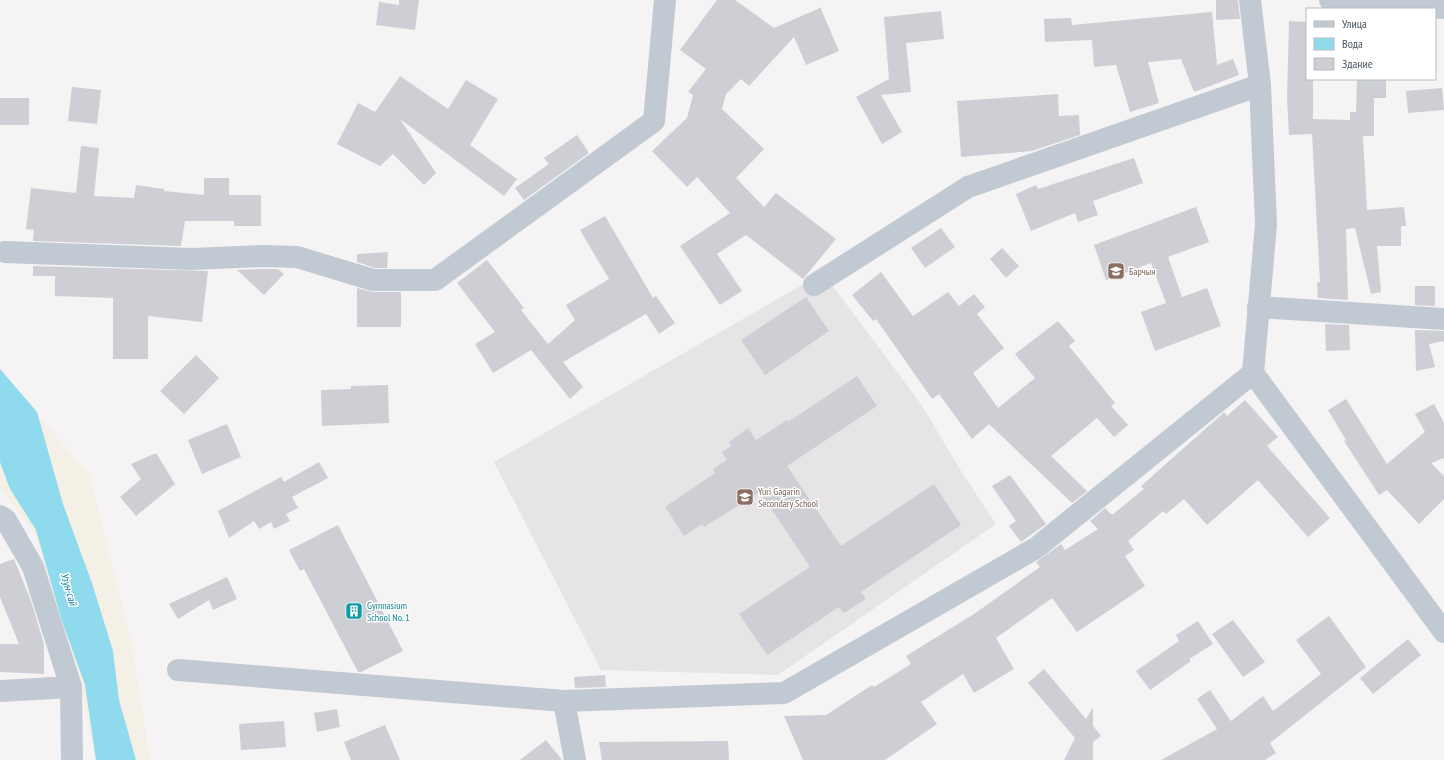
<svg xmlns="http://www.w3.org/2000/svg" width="1444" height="760" viewBox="0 0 1444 760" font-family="'PT Sans Narrow',sans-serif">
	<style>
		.education { fill: #e6e4e5 }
		.sand { fill: #f5f0e5 }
		.water { fill: #90daee }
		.building { fill: #cdcfd5 }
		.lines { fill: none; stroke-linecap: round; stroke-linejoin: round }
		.minor { stroke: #c1cad2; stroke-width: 22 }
		.labels { text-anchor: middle; stroke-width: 3; stroke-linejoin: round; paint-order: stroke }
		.education-label { font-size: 10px; fill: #785e54; stroke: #fff; text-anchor: start }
		.culture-label { font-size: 10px; fill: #0d838f; stroke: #fff; text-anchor: start }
		.water-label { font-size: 11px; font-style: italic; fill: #0c7c9b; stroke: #fff }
	</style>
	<rect width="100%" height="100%" fill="#f5f3f3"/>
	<path class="education" d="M823,273L921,404L961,471L996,524L778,675L601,670L494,462Z"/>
	<path class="sand" d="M0,369L89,475L133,652L150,760H96L81,688L59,626L35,533L0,489Z"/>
	<path class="water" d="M0,369L37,412L63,504L92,583L113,651L119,700L136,760H96L85,685L61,618L36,530L10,489L0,462Z"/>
	<g class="building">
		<path d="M399,0H419L415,30L376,25L379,2L399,5Z"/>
		<path d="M717,0H735L774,28L822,7L821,9L839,51L806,65L794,37L749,86L741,79L726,94L722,109L764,149L736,178L764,207L776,193L836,239L803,279L746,235L717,254L742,291L720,305L680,246L730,213L697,177L687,187L652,151L687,118L693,95L688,92L706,69L680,50Z"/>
		<path d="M1216,0H1238L1240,19L1216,20Z"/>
		<path d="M941,11L944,39L906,43L911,92L881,95L902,132L882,144L856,97L889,79L884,17Z"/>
		<path d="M1212,12L1217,65L1233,59L1239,75L1194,92L1181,59L1148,62L1159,103L1130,112L1116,65L1094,67L1092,40L1045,42L1044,19L1071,18L1072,25Z"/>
		<path d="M1289,21L1307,22V79H1313V119L1350,120V112H1356L1357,79H1386V98H1374V136H1363L1367,210L1404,207L1406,226H1401V246H1377L1381,292L1371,294L1355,228L1346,229L1348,300L1318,298L1317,283L1320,282L1312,134L1289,135L1287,99Z"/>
		<path d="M400,76L448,109L466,80L498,99L470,145L517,179L504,196L400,119L436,173L424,185L393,154L380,166L337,144L358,103L375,112Z"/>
		<path d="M72,87L101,90L97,124L68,121Z"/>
		<path d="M1442,88L1444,110L1408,113L1406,91Z"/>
		<path d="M1058,94L1059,116L1079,115L1080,135L1032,151L961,157L957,101Z"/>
		<rect x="0" y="98" width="29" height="27"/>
		<path d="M577,135L589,153L524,200L515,188L549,164L544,158Z"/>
		<path d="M81,146L99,148L94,196L134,198L136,185L164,189V191L204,195V178H229V195H261V226H234V221H185L181,246L33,241L34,230L26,229L31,188L76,193Z"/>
		<path d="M1134,158L1143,183L1093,201L1098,215L1078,222L1075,213L1031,231L1016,194L1036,185L1038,189Z"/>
		<path d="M1196,207L1209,242L1168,257L1182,297L1207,288L1221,326L1155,351L1141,312L1166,303L1151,263L1106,280L1094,245Z"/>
		<path d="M605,216L653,298L656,296L675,323L659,334L646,314L563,362L583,387L570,399L531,350L493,373L475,344L495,332L457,283L487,260L524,308L521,310L548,344L575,320L566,305L609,279L580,230Z"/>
		<path d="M941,228L955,247L925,268L911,248Z"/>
		<path d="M1002,248L1019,266L1006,278L990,259Z"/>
		<path d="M388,252L387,268H375L357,262V254Z"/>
		<path d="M33,266L208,271L202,322L148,316V359H113V298L55,296V276H33Z"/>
		<path d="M262,269H278L284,274L264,295L237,270Z"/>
		<path d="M881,272L913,316L948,292L959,306L974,294L985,307L977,314L1004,348L973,373L998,408L1035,378L1015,354L1058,321L1075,341L1069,346L1115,403L1111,406L1128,425L1114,437L1097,418L1051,456L1087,491L1072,503L989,424L972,439L939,394L932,399L876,319L873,321L852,295Z"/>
		<path d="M1415,286H1435V306L1415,305Z"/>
		<path d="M357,288L373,292H401V327H357Z"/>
		<path d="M806,297L829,331L765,375L741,340Z"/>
		<path d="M1325,324L1349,325L1350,350L1326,351Z"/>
		<path d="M1415,330L1444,331V341L1429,344L1435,367L1416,371Z"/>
		<path d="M196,355L219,378L184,414L160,391Z"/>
		<path d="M857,376L877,406L787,466L841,546L934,484L961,525L861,592L866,599L844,613L839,607L767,655L739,614L810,567L760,492L704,527L702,524L684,536L665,507L715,473L713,469L727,460L722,452L731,446L729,442L748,428L756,440L787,420L788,422Z"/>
		<path d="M388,385L389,423L322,426L321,390L351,389V386Z"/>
		<path d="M1346,399L1387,464L1425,432L1415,414L1434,404L1444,423V458L1431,463L1444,476V499L1419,524L1387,490L1379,495L1344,441L1346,440L1328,410Z"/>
		<path d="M1245,400L1278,437L1267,446L1330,518L1308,537L1258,480L1207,525L1184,499L1166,514L1163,511L1128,541L1134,550L1125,556L1145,586L1077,632L1052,598L996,638L1014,669L974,693L963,674L921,702L937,724L885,760H803L784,716L826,715L872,685L874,687L911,664L906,656L974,614L1040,567L1036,562L1061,544L1065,550L1098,529L1090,521L1105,508L1112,515L1144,489L1141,486L1221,415L1224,412L1227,416Z"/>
		<path d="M227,424L241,457L202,474L188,440Z"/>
		<path d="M156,453L175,484L136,516L120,497L141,479L131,464Z"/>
		<path d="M319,462L328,478L292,497L298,508L286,514L290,521L274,529L271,522L259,529L254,521L229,538L218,511L281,477L284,482Z"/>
		<path d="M1010,475L1046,524L1021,542L1009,526L1016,521L992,486Z"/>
		<path d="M338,525L403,651L361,672H358L304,569L300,571L289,550Z"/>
		<path d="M14,559L31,601L44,644V674L0,672V644H19L0,597V564Z"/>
		<path d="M227,577L237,599L213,610L209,600L178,619L169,604Z"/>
		<path d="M1329,616L1366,667L1270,743L1276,753L1265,760H1161L1217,729L1197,699L1210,690L1231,721L1263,696L1273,711L1321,674L1296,640Z"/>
		<path d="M1233,620L1265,662L1243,677L1212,634Z"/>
		<path d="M1198,621L1213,644L1189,659L1191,661L1150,690L1136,671L1179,641L1176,635Z"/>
		<path d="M1408,639L1421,655L1373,694L1360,678Z"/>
		<path d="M1044,669L1086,719L1093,707V726L1101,736L1093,742V760H1064L1075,738L1028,683Z"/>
		<path d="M605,675L606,687L575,688L574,677Z"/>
		<path d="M337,709L340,727L317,732L314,713Z"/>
		<path d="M284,721L286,747L241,750L239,724Z"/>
		<path d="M385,725L400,760H351L344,742Z"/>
		<path d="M546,740L562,760H520Z"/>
		<path d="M728,741L729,760H602L599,742Z"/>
	</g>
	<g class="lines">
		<g class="minor">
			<path d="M1250,0L1260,85L1266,224L1253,373L1444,632"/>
			<path d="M1330,0L1444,8"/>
			<path d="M5,252L192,259L262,256L297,257L373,280H435L654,121L665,0"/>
			<path d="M814,285L968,187L1260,85"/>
			<path d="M1258,307L1444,319"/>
			<path d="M0,516L6,520L33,567L71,687L0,691"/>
			<path d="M178,670L564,701L784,693L1036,548L1253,373"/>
			<path d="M71,687L72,760"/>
			<path d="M564,701L575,760"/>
		</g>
	</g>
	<defs>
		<symbol id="school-square" viewBox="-11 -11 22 22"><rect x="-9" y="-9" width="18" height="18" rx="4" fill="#8d6e63" stroke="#fff"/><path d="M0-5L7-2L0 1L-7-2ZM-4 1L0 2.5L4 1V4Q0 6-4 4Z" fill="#fff"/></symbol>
		<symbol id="building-square" viewBox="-11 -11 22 22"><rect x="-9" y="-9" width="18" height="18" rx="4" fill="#0f9aa8" stroke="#fff"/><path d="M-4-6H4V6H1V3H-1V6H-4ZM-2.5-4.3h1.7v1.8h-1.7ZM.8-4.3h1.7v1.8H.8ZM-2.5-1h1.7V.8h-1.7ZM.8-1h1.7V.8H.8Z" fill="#fff"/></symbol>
	</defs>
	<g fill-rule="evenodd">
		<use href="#school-square" x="1106" y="261" width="20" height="20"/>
		<use href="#school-square" x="735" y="487" width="20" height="20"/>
		<use href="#building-square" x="344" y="601" width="20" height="20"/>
	</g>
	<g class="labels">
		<g class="education-label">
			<text x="1129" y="275">Барчын</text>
			<text x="758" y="495">Yuri Gagarin<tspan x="758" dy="12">Secondary School</tspan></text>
		</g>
		<g class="culture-label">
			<text x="367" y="609">Gymnasium<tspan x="367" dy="12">School No. 1</tspan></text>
		</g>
		<g class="water-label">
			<text transform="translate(69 589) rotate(74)" y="4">Узун-сай</text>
		</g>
	</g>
	<rect x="1306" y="8" width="130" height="72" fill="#ffffff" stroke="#b7bbc0"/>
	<rect x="1314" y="21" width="20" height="6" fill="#c1cad2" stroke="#b7bbc0"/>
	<text x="1342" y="28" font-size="12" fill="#4a5661">Улица</text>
	<rect x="1314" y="38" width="20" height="12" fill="#90daee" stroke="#b7bbc0"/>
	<text x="1342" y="48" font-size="12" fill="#4a5661">Вода</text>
	<rect x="1314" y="58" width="20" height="12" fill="#cdcfd5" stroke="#b7bbc0"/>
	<text x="1342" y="68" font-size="12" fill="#4a5661">Здание</text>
</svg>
